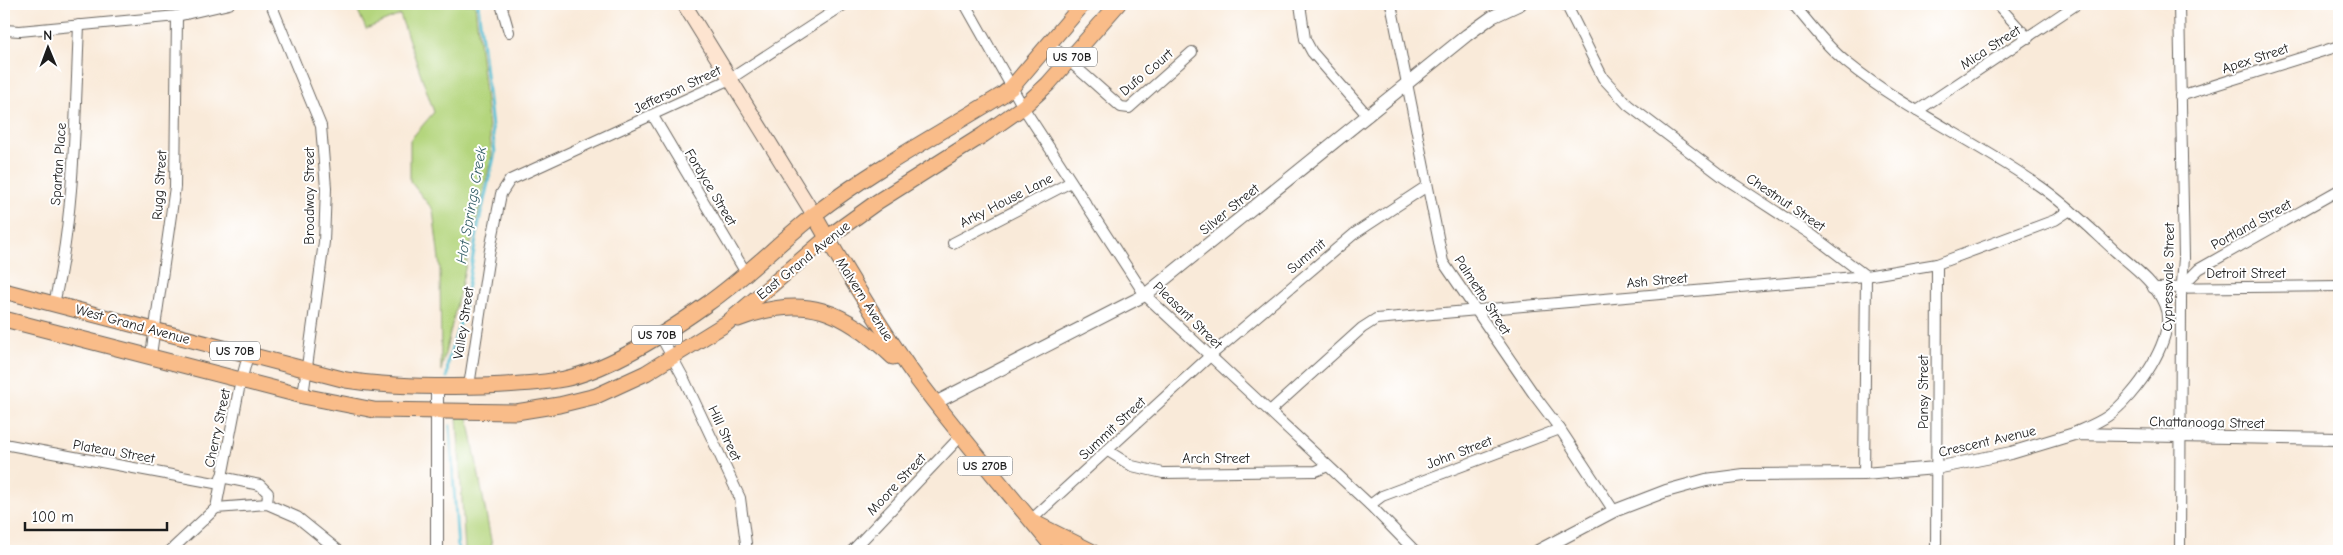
<svg xmlns="http://www.w3.org/2000/svg" width="2343" height="555" viewBox="0 0 2343 555" font-family="'Comic Neue',sans-serif">
	<style>
		.green { fill: #b4d57d; stroke: #68784c }
		.lines { fill: none; stroke-linecap: round; stroke-linejoin: round }
		.stream { stroke: #57c0d4; stroke-width: 3 }
		.minor-casing { stroke: #69645e; stroke-width: 12 }
		.tertiary-casing { stroke: #69645e; stroke-width: 14 }
		.secondary-casing { stroke: #69645e; stroke-width: 16 }
		.primary-casing { stroke: #69645e; stroke-width: 17 }
		.minor { stroke: #fff; stroke-width: 10 }
		.tertiary { stroke: #fff; stroke-width: 12 }
		.secondary { stroke: #fde4d0; stroke-width: 14 }
		.primary { stroke: #f9bc89; stroke-width: 15 }
		.labels { text-anchor: middle; stroke-width: 4; stroke-linejoin: round; paint-order: stroke }
		.shield { fill: #fff; stroke: #606060; stroke-width: 1 }
		.shield-label { font-size: 12px; font-weight: bold; fill: #1c1c1c }
		.street-label { font-size: 14px; fill: #1c1c1c; stroke: #fff }
		.water-label { font-size: 15px; font-style: italic; fill: #345e66; stroke: #fff }
	</style>
	<rect width="100%" height="100%" fill="#fff"/>
	<filter id="ink" filterUnits="userSpaceOnUse"><feTurbulence type="fractalNoise" baseFrequency=".02" numOctaves="2"/><feDisplacementMap in="SourceGraphic" scale="10" xChannelSelector="R" yChannelSelector="G"/><feConvolveMatrix kernelMatrix="1 2 1 2 8 2 1 2 1" color-interpolation-filters="sRGB"/></filter>
	<filter id="wash" filterUnits="userSpaceOnUse"><feTurbulence type="fractalNoise" baseFrequency=".0096" numOctaves="4" result="noise"/><feDisplacementMap in="SourceGraphic" scale="20" xChannelSelector="R" yChannelSelector="G"/><feGaussianBlur stdDeviation="1.12" result="paint"/><feColorMatrix in="noise" values="0 0 0 0 0 0 0 0 0 0 0 0 0 0 0 0 0 1.4 0 .05"/><feComposite in="paint" operator="in"/></filter>
	<g filter="url(#wash)">
		<rect width="100%" height="100%" fill="#f9ead9"/>
		<g class="green">
			<path d="M355,4H475L492,155L441,371L440,268L433,210L410,181V140L434,112L400,15L366,29Z"/>
			<path d="M457,417H468L493,551H465Z"/>
		</g>
		<g class="lines">
			<g class="stream">
				<path d="M447,377L448,361L463,313L479,222L495,153L478,4"/>
				<path d="M450,426L458,551"/>
			</g>
		</g>
	</g>
	<g filter="url(#ink)">
		<g class="lines">
			<defs>
				<g id="minor">
					<path d="M183,4L186,14"/>
					<path d="M271,4L321,126L326,188L324,242L303,396"/>
					<path d="M501,4L509,32"/>
					<path d="M965,4L1023,107L1145,295L1370,505L1415,551"/>
					<path d="M1300,4L1305,39L1312,52L1368,116"/>
					<path d="M1391,4L1443,262L1535,396L1560,429L1614,511"/>
					<path d="M1566,4L1603,78L1628,105L1723,177L1812,235L1866,276L1864,474"/>
					<path d="M1793,4C1810,24 1826,46 1846,62C1906,111 1978,142 2041,187C2068,206 2091,229 2115,251C2132,266 2155,282 2164,304C2179,337 2134,397 2108,416C2098,423 2085,428 2074,433"/>
					<path d="M1997,4L2028,38"/>
					<path d="M2179,4L2184,258L2181,296L2180,551"/>
					<path d="M4,30L20,31L177,16L229,4"/>
					<path d="M1050,44L1121,107L1129,108L1192,52"/>
					<path d="M2180,96L2339,46"/>
					<path d="M1917,111L2077,4"/>
					<path d="M653,116L746,273"/>
					<path d="M953,243L1071,182"/>
					<path d="M2181,287L2199,269L2339,190"/>
					<path d="M2153,288L2339,286"/>
					<path d="M54,304C75,213 75,118 79,25"/>
					<path d="M659,333L683,377L740,498L747,551"/>
					<path d="M151,355L175,187L177,16"/>
					<path d="M469,386L489,255L501,194L510,180L730,79L845,4"/>
					<path d="M1270,411L1362,328L1376,319L1866,276L1937,264L2055,220L2070,210"/>
					<path d="M4,444L220,484"/>
					<path d="M1108,451L1132,466L1163,473L1316,471L1328,466"/>
					<path d="M221,477L260,485L268,493L267,504"/>
					<path d="M1370,505L1382,496L1560,429"/>
					<path d="M216,508L239,389L248,355"/>
					<path d="M1031,520L1210,356L1354,234L1427,186"/>
					<path d="M170,551L216,508L267,504L297,517L339,551"/>
					<path d="M852,551L961,436"/>
					<path d="M1936,551L1937,264"/>
				</g>
				<g id="tertiary">
					<path d="M437,387V551"/>
					<path d="M935,403L1145,295L1467,35L1492,17L1520,4"/>
					<path d="M1538,551L1614,511L1666,491L1706,480L1744,475L1864,474L1936,468L2011,453L2074,434L2339,439"/>
				</g>
				<path id="secondary" d="M684,4L814,215"/>
				<g id="primary">
					<path d="M814,215C846,271 879,327 917,379C961,438 1010,494 1056,551"/>
					<path d="M4,291L346,380C391,387 436,387 482,386C509,385 537,384 564,379C610,369 669,331 707,304C746,277 778,243 815,214C873,169 939,134 1002,95L1012,87L1083,4"/>
					<path d="M4,319L303,396L374,410L516,412L559,405L596,396L646,373L727,323L827,238L877,202L983,135L1023,107L1048,84L1118,4"/>
					<path d="M738,319C805,293 843,310 893,357"/>
					<path d="M1037,524L1091,551"/>
				</g>
			</defs>
			<use href="#minor" class="minor-casing"/>
			<use href="#tertiary" class="tertiary-casing"/>
			<use href="#secondary" class="secondary-casing"/>
			<use href="#primary" class="primary-casing"/>
			<use href="#minor" class="minor"/>
			<use href="#tertiary" class="tertiary"/>
			<use href="#secondary" class="secondary"/>
			<use href="#primary" class="primary"/>
		</g>
	</g>
	<g class="labels">
		<g class="shield">
			<rect x="1047" y="47.5" width="50" height="19" rx="4"/>
			<rect x="632" y="325.5" width="50" height="19" rx="4"/>
			<rect x="210" y="341.5" width="50" height="19" rx="4"/>
			<rect x="957.5" y="456.5" width="55" height="19" rx="4"/>
		</g>
		<g class="shield-label">
			<text x="1072" y="61">US 70B</text>
			<text x="657" y="339">US 70B</text>
			<text x="235" y="355">US 70B</text>
			<text x="985" y="470">US 270B</text>
		</g>
		<g class="street-label">
			<text transform="translate(1990 47) rotate(-33)" y="5">Mica Street</text>
			<text transform="translate(2255 58) rotate(-18)" y="5">Apex Street</text>
			<text transform="translate(1146 72) rotate(-40)" y="5">Dufo Court</text>
			<text transform="translate(677 89) rotate(-25)" y="5">Jefferson Street</text>
			<text transform="translate(58 164) rotate(-86)" y="5">Spartan Place</text>
			<text transform="translate(159 185) rotate(-86)" y="5">Rugg Street</text>
			<text transform="translate(711 187) rotate(59)" y="5">Fordyce Street</text>
			<text transform="translate(309 196) rotate(-90)" y="5">Broadway Street</text>
			<text transform="translate(1006 200) rotate(-27)" y="5">Arky House Lane</text>
			<text transform="translate(1786 202) rotate(34)" y="5">Chestnut Street</text>
			<text transform="translate(1229 209) rotate(-39)" y="5">Silver Street</text>
			<text transform="translate(2251 224) rotate(-29)" y="5">Portland Street</text>
			<text transform="translate(1306 256) rotate(-40)" y="5">Summit</text>
			<text transform="translate(803 260) rotate(-39)" y="5">East Grand Avenue</text>
			<text x="2246" y="278">Detroit Street</text>
			<text transform="translate(2168 277) rotate(-89)" y="5">Cypressvale Street</text>
			<text transform="translate(1657 280) rotate(-5)" y="5">Ash Street</text>
			<text transform="translate(1483 295) rotate(57)" y="5">Palmetto Street</text>
			<text transform="translate(865 299) rotate(58)" y="5">Malvern Avenue</text>
			<text transform="translate(1188 315) rotate(44)" y="5">Pleasant Street</text>
			<text transform="translate(463 323) rotate(-81)" y="5">Valley Street</text>
			<text transform="translate(133 324) rotate(15)" y="5">West Grand Avenue</text>
			<text transform="translate(1923 392) rotate(-90)" y="5">Pansy Street</text>
			<text transform="translate(2207 422) rotate(1)" y="5">Chattanooga Street</text>
			<text transform="translate(217 428) rotate(-78)" y="5">Cherry Street</text>
			<text transform="translate(1112 428) rotate(-43)" y="5">Summit Street</text>
			<text transform="translate(725 433) rotate(65)" y="5">Hill Street</text>
			<text transform="translate(1987 441) rotate(-13)" y="5">Crescent Avenue</text>
			<text transform="translate(114 451) rotate(10)" y="5">Plateau Street</text>
			<text transform="translate(1459 452) rotate(-21)" y="5">John Street</text>
			<text x="1216" y="463">Arch Street</text>
			<text transform="translate(896 484) rotate(-47)" y="5">Moore Street</text>
		</g>
		<g class="water-label">
			<text transform="translate(471 205) rotate(-80)" y="5">Hot Springs Creek</text>
		</g>
	</g>
	<rect width="2343" height="555" fill="none" stroke="#fff" stroke-width="20"/>
	<g transform="translate(48 48) rotate(359)" stroke="#ffffff" stroke-width="4" paint-order="stroke">
	<path d="M0-4L9 19L0 12L-9 19Z" fill="#1c1c1c"/>
	<text y="-8" font-size="14" font-weight="bold" text-anchor="middle" fill="#1c1c1c">N</text>
	</g>
	<path d="M25 522v8h142v-8" fill="none" stroke="#1c1c1c" stroke-width="2.5"/>
	<text x="32" y="522" font-size="15" fill="#1c1c1c" stroke="#ffffff" stroke-width="4" paint-order="stroke">100 m</text>
</svg>
